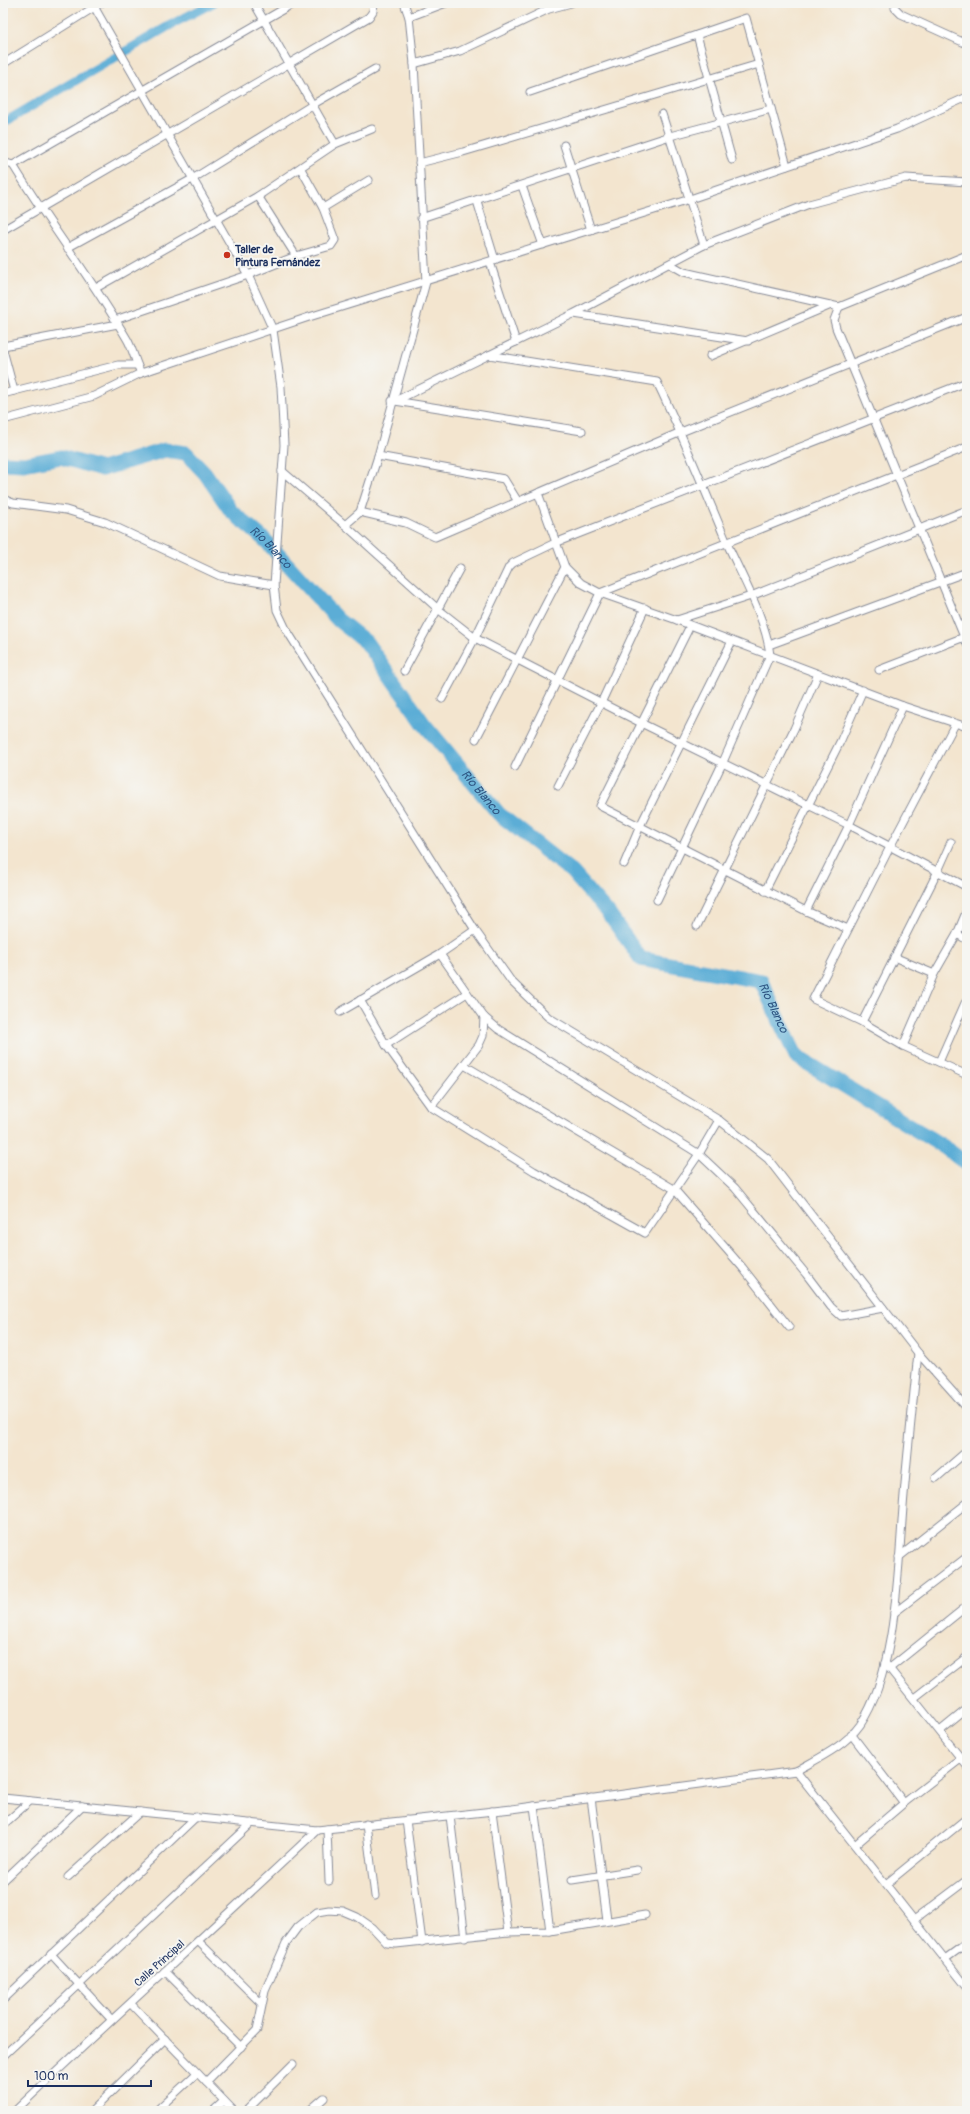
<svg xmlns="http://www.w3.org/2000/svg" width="970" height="2114" viewBox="0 0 970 2114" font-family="Pangolin,sans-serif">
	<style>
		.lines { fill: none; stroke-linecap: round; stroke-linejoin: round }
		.canal { stroke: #5badd6; stroke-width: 9 }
		.river { stroke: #5badd6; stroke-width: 15 }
		.street-casing { stroke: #878a96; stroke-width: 9 }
		.street { stroke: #fff; stroke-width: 7 }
		.poi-dot { fill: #c8321e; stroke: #f6f6f2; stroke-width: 1.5 }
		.labels { text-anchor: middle; stroke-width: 4; stroke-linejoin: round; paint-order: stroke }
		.poi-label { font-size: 11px; font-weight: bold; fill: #1b2f5e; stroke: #f6f6f2; text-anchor: start }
		.street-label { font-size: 11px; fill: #1b2f5e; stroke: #f6f6f2 }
		.water-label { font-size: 12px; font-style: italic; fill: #2e5582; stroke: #f6f6f2 }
	</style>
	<rect width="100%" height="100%" fill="#f6f6f2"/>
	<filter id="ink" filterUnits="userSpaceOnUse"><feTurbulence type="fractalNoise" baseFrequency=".025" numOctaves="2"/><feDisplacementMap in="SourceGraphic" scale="8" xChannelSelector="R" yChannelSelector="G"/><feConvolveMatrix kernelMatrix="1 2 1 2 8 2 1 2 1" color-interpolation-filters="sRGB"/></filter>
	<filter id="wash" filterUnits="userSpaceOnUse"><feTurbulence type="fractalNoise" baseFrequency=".012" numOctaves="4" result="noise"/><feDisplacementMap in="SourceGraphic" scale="16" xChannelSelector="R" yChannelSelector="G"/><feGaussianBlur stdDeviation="0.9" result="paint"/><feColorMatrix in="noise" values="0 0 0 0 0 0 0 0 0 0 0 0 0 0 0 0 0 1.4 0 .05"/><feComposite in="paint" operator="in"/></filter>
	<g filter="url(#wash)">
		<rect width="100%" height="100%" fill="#f3e5cf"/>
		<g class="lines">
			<path class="canal" d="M3,123L174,23L213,3"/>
			<path class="river" id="s1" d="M3,463L24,464L61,457L102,469L165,450L186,453L205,473L231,511L265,540L338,620L366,642L424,724L499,814L572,872L608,913L641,959L761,981L796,1056L944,1147L967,1164"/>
		</g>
	</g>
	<g filter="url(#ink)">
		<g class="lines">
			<defs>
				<g id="street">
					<path d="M92,3L248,275L273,330L281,387L284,445L274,585L277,610L286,629L475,930L511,981L548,1017L719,1120L768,1159L918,1353L967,1408"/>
					<path d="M254,3L335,144"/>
					<path d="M404,3L409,17L446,3"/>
					<path d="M3,4L4,3"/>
					<path d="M895,8L901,14L967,44"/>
					<path d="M697,35L732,160"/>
					<path d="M3,64L101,3"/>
					<path d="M414,64L460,51L549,9L571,3"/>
					<path d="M530,92L746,18L787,166"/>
					<path d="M662,114L704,245"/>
					<path d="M564,145L591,230"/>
					<path d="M3,162L13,165C49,224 92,279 127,339C133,349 135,362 141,373"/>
					<path d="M419,163L463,152L759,64"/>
					<path d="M13,165L294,3"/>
					<path d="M301,169L323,208"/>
					<path d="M522,186L543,245"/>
					<path d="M477,201L495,260"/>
					<path d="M421,218L670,136L771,109"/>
					<path d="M3,230L369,17L373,11L374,3"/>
					<path d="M67,248L194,178L317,102L375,69"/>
					<path d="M296,256L331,246L335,240L323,208L369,180"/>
					<path d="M490,262L516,342"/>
					<path d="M670,264L684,272L839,307L834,320L836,328L967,644"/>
					<path d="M96,288L258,196L335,144L372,129"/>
					<path d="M839,307L967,255"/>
					<path d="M574,314L748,341"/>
					<path d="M115,320L248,275L296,256L258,196"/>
					<path d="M3,346L118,324"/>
					<path d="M3,350L14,391L118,365H137"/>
					<path d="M489,355L657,382C682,434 704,488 726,541C741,575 766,618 770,655L723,762L657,900"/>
					<path d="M710,356L831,305"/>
					<path d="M3,394L14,391"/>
					<path d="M392,401H395L573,314L704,245L809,204L906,178L967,182"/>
					<path d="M395,401L582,431"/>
					<path d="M3,420L94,396L141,373L309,317L690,199L897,129L967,97"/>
					<path d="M378,456L504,479L517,500"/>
					<path d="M282,471L345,525L438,609L475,638L643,724L849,825L967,887"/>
					<path d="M538,493L565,567L581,583L600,593L677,620L903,706L967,727"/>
					<path d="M3,499L13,503L66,510L105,522L220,576L274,585"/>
					<path d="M360,512L406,523L435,537L681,432L967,317"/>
					<path d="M345,525L360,512L378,456L426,282L414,64L409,17"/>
					<path d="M677,620L751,596L967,510"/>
					<path d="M690,626L600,806L806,911L848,929"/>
					<path d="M769,645L967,572"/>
					<path d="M879,670L967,636"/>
					<path d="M404,671L460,568"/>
					<path d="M442,699L475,638L509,567L513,563L555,543L967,382"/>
					<path d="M955,724L890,847L813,999L862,1022L903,1046L967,1075"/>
					<path d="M476,739L565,567"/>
					<path d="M515,767L600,593L967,447"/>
					<path d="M558,786L601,703L645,608"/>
					<path d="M624,864L640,826L732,641"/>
					<path d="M765,891L841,740L863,690"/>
					<path d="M806,911L849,825L903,706"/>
					<path d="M697,926L794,729L818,674"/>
					<path d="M957,934L967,940"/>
					<path d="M440,954L484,1017L498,1029L699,1154L735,1188L806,1274L831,1307L841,1316L883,1308"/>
					<path d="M894,957L934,974"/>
					<path d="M360,1000L386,1045L431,1107L534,1171L645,1233L699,1154L719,1120"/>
					<path d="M340,1012L440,954L475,930"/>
					<path d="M862,1022L938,871L951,842"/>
					<path d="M386,1045L467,993"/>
					<path d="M903,1046L934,974L957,934L967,910"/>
					<path d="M939,1062L965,1003"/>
					<path d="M464,1065L674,1189L742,1267L789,1327"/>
					<path d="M431,1107L479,1045L483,1036L484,1017"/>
					<path d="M936,1478L967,1451"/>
					<path d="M899,1557L967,1503"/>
					<path d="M894,1613L967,1557"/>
					<path d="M885,1663L967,1766"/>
					<path d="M890,1668L967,1606"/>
					<path d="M914,1698L967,1657"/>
					<path d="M940,1731L967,1709"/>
					<path d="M851,1734L904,1803"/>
					<path d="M796,1771L967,1987"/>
					<path d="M3,1798L317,1830L512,1809L796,1771C819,1758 845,1746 860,1725C898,1669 898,1562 904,1495C908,1448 913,1401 918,1353"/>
					<path d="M591,1798L607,1920"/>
					<path d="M534,1806L550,1931"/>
					<path d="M492,1811L508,1932"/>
					<path d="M450,1816L465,1938"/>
					<path d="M406,1820L422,1942"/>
					<path d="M366,1824L375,1896"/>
					<path d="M3,1825L30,1801"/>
					<path d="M327,1829L329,1881"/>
					<path d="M855,1845L904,1803L967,1754"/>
					<path d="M68,1877L140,1812"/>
					<path d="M572,1880L637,1870"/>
					<path d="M3,1881L82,1806"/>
					<path d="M886,1884L967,1818"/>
					<path d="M914,1920L967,1880"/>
					<path d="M199,1942L261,2003"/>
					<path d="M51,1954L111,2019"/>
					<path d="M945,1959L967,1943"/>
					<path d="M165,1971L241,2047"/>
					<path d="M3,2000L196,1817"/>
					<path d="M131,2004L234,2111"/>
					<path d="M3,2056L252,1823"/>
					<path d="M206,2082L257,2030L265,1991L286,1943L298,1927L317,1912L329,1910L343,1911L357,1917L373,1928L387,1943L396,1944L508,1932L550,1931L645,1915"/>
					<path d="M15,2111C114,2016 217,1925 317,1830"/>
					<path d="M92,2111L165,2039"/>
					<path d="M156,2111L197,2073"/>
					<path d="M213,2111L224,2101"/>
					<path d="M246,2111L293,2064"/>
					<path d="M309,2111L324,2098"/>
				</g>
			</defs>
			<use href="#street" class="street-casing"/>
			<use href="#street" class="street"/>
		</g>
	</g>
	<circle class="poi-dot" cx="227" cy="255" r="4"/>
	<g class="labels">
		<g class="poi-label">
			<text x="235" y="253">Taller de<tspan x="235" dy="13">Pintura Fernández</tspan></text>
		</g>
		<g class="street-label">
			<text transform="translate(159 1963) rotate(-42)" y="4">Calle Principal</text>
		</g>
		<g class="water-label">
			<text dy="4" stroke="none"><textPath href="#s1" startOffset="316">Río Blanco</textPath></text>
			<text dy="4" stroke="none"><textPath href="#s1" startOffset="640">Río Blanco</textPath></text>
			<text dy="4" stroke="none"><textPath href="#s1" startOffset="1024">Río Blanco</textPath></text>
		</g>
	</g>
	<rect width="970" height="2114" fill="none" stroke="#f6f6f2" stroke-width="16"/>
	<path d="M28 2080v6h123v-6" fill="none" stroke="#1b2f5e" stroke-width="2"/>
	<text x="34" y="2080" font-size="12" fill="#1b2f5e" stroke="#f6f6f2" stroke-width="3" paint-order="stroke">100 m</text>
</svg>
